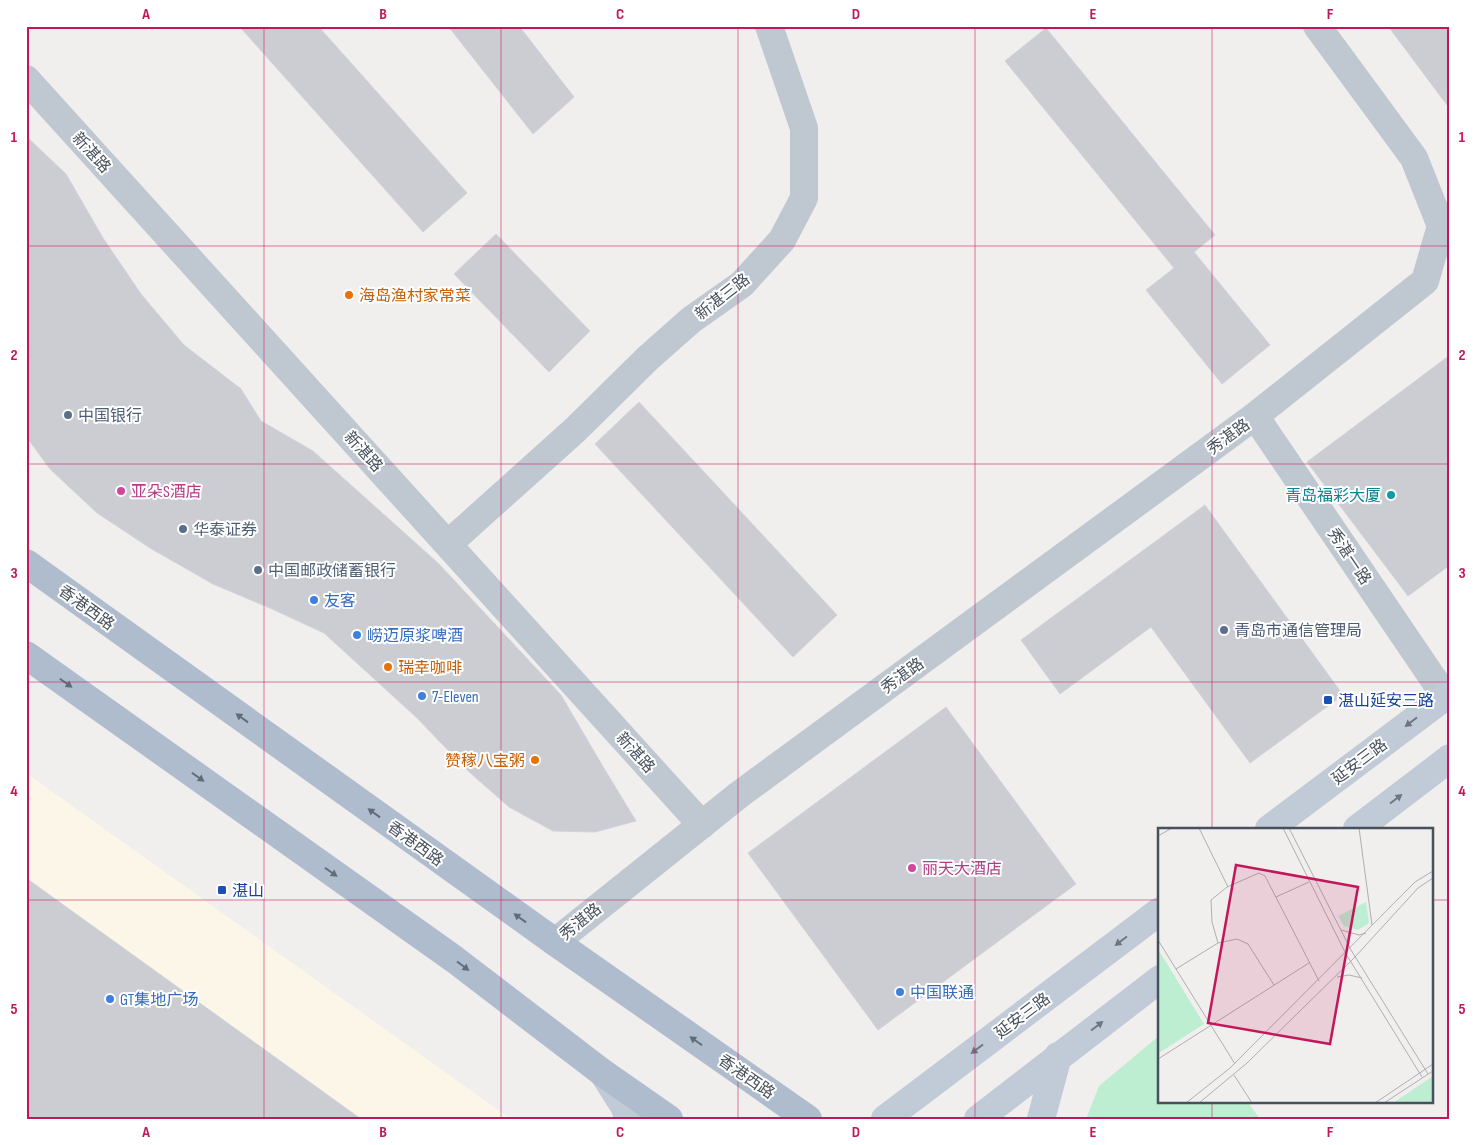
<svg xmlns="http://www.w3.org/2000/svg" width="1476" height="1145" viewBox="0 0 1476 1145" font-family="'Sofia Sans Condensed','Noto Sans SC',sans-serif">
	<style>
		.commercial { fill: #fbf6e7 }
		.green { fill: #bdeed2 }
		.building { fill: #cbcdd3; stroke: #d2d4da }
		.lines { fill: none; stroke-linecap: round; stroke-linejoin: round }
		.minor { stroke: #bfc8d0; stroke-width: 28 }
		.secondary { stroke: #c1cad7; stroke-width: 28 }
		.primary { stroke: #aebccd; stroke-width: 28 }
		.oneway { fill: #616c78 }
		.oneway2 { fill: #6c7580 }
		.grid { fill: none; stroke: #c2185b; stroke-width: 1; stroke-opacity: 0.55 }
		.food-dot { fill: #e8710a; stroke: #fff; stroke-width: 2 }
		.service-dot { fill: #5c6f8a; stroke: #fff; stroke-width: 2 }
		.hotel-dot { fill: #d1479c; stroke: #fff; stroke-width: 2 }
		.culture-dot { fill: #0f9aa8; stroke: #fff; stroke-width: 2 }
		.shop-dot { fill: #3f7fe0; stroke: #fff; stroke-width: 2 }
		.transit-dot { fill: #1a4fb4; stroke: #fff; stroke-width: 2 }
		.labels { text-anchor: middle; stroke-width: 4; stroke-linejoin: round; paint-order: stroke }
		.street-label { font-size: 16px; fill: #47515b; stroke: #fff }
		.food-label { font-size: 16px; fill: #c56008; stroke: #fff; text-anchor: start }
		.service-label { font-size: 16px; fill: #4e5e75; stroke: #fff; text-anchor: start }
		.hotel-label { font-size: 16px; fill: #b23c85; stroke: #fff; text-anchor: start }
		.culture-label { font-size: 16px; fill: #0d838f; stroke: #fff; text-anchor: end }
		.shop-label { font-size: 16px; fill: #366cbe; stroke: #fff; text-anchor: start }
		.transit-label { font-size: 16px; fill: #164399; stroke: #fff; text-anchor: start }
		.inset-road { fill: none; stroke: #adafb3; stroke-width: 1 }
		.view { fill: #c2185b; fill-opacity: 0.15; stroke: #c2185b; stroke-width: 2.5 }
		.inset-edge { fill: none; stroke: #47515b; stroke-width: 2.5 }
		.neatline { fill: none; stroke: #c2185b; stroke-width: 2 }
		.grid-label { font-size: 16px; text-anchor: middle; font-weight: bold; fill: #c2185b }
	</style>
	<rect width="100%" height="100%" fill="#f1eeee"/>
	<path class="commercial" d="M26,773L511,1119H26Z"/>
	<path class="green" d="M1160,1035V1101H1247L1260,1119H1086L1099,1086Z"/>
	<g class="building">
		<path d="M239,26H318L467,193L423,232Z"/>
		<path d="M448,26H519L574,97L533,134Z"/>
		<path d="M1388,26H1450V109Z"/>
		<path d="M1046,28L1215,235L1194,252L1270,345L1222,384L1146,290L1174,268L1005,61Z"/>
		<path d="M26,136L66,174L103,238L141,294L184,345L241,389L261,421L313,451L438,563L561,695L605,770L636,821L595,832L553,831L509,807L467,770L416,717L324,633L272,609L213,584L150,548L97,513L50,469L26,436Z"/>
		<path d="M496,234L590,331L549,372L454,274Z"/>
		<path d="M1450,355V565L1408,596L1307,462Z"/>
		<path d="M639,402L837,615L793,657L595,444Z"/>
		<path d="M1205,505L1343,695L1250,763L1151,627L1060,694L1021,640Z"/>
		<path d="M946,707L1076,884L878,1030L748,853Z"/>
		<path d="M26,878L361,1119H26Z"/>
	</g>
	<g class="lines">
		<g class="minor">
			<path d="M26,79L702,825"/>
			<path d="M1255,416L1445,696"/>
			<path d="M448,544L575,430L648,358L691,320L742,284L782,240L804,198V128L769,26"/>
			<path d="M555,942L740,794L1255,416L1425,281L1441,226L1414,158L1317,26"/>
		</g>
		<g class="secondary">
			<path d="M1269,829L1450,693"/>
			<path d="M1357,829L1450,758"/>
			<path d="M603,1073L624,1106L629,1119"/>
			<path d="M885,1119L1160,911"/>
			<path d="M978,1119L1160,979"/>
			<path d="M1041,1119L1058,1056"/>
		</g>
		<g class="primary">
			<path d="M26,563L555,942L808,1119"/>
			<path d="M26,655L454,959L603,1073L669,1119"/>
		</g>
	</g>
	<defs><path id="oneway-solid" d="M-6-.8H1V-3.2L6.5 0L1 3.2V.8H-6Z" transform="scale(1.25)"/></defs>
	<g class="oneway">
		<use href="#oneway-solid" transform="translate(66 683) rotate(35)"/>
		<use href="#oneway-solid" transform="translate(242 718) rotate(-144)"/>
		<use href="#oneway-solid" transform="translate(198 777) rotate(35)"/>
		<use href="#oneway-solid" transform="translate(374 813) rotate(-144)"/>
		<use href="#oneway-solid" transform="translate(331 872) rotate(35)"/>
		<use href="#oneway-solid" transform="translate(520 918) rotate(-144)"/>
		<use href="#oneway-solid" transform="translate(463 966) rotate(37)"/>
		<use href="#oneway-solid" transform="translate(696 1041) rotate(-145)"/>
	</g>
	<g class="oneway2">
		<use href="#oneway-solid" transform="translate(1411 722) rotate(143)"/>
		<use href="#oneway-solid" transform="translate(1396 799) rotate(-37)"/>
		<use href="#oneway-solid" transform="translate(1121 941) rotate(143)"/>
		<use href="#oneway-solid" transform="translate(1097 1026) rotate(-37)"/>
		<use href="#oneway-solid" transform="translate(977 1049) rotate(143)"/>
	</g>
	<path class="grid" d="M264,26V1119M501,26V1119M738,26V1119M975,26V1119M1212,26V829M26,246H1450M26,464H1450M26,682H1450M26,900H1160M1432,900H1450M1212,1101V1119"/>
	<g class="food-dot">
		<circle cx="349" cy="295" r="5"/>
		<circle cx="388" cy="667" r="5"/>
		<circle cx="535" cy="760" r="5"/>
	</g>
	<g class="service-dot">
		<circle cx="68" cy="415" r="5"/>
		<circle cx="183" cy="529" r="5"/>
		<circle cx="258" cy="570" r="5"/>
		<circle cx="1224" cy="630" r="5"/>
	</g>
	<g class="hotel-dot">
		<circle cx="121" cy="491" r="5"/>
		<circle cx="912" cy="868" r="5"/>
	</g>
	<circle class="culture-dot" cx="1391" cy="495" r="5"/>
	<g class="shop-dot">
		<circle cx="314" cy="600" r="5"/>
		<circle cx="357" cy="635" r="5"/>
		<circle cx="422" cy="696" r="5"/>
		<circle cx="900" cy="992" r="5"/>
		<circle cx="110" cy="999" r="5"/>
	</g>
	<g class="transit-dot">
		<rect x="1323" y="695" width="10" height="10" rx="2.5"/>
		<rect x="217" y="885" width="10" height="10" rx="2.5"/>
	</g>
	<g class="labels">
		<g class="street-label">
			<text transform="translate(92 152) rotate(48)" y="6">新湛路</text>
			<text transform="translate(722 296) rotate(-38)" y="6">新湛三路</text>
			<text transform="translate(1228 436) rotate(-36)" y="6">秀湛路</text>
			<text transform="translate(364 451) rotate(48)" y="6">新湛路</text>
			<text transform="translate(1350 556) rotate(56)" y="6">秀湛一路</text>
			<text transform="translate(87 607) rotate(36)" y="6">香港西路</text>
			<text transform="translate(902 675) rotate(-36)" y="6">秀湛路</text>
			<text transform="translate(636 752) rotate(48)" y="6">新湛路</text>
			<text transform="translate(1359 761) rotate(-37)" y="6">延安三路</text>
			<text transform="translate(416 843) rotate(36)" y="6">香港西路</text>
			<text transform="translate(580 921) rotate(-39)" y="6">秀湛路</text>
			<text transform="translate(1022 1015) rotate(-37)" y="6">延安三路</text>
			<text transform="translate(747 1076) rotate(35)" y="6">香港西路</text>
		</g>
		<g class="food-label">
			<text x="359" y="301">海岛渔村家常菜</text>
			<text x="398" y="673">瑞幸咖啡</text>
			<text x="525" y="766" text-anchor="end">赞稼八宝粥</text>
		</g>
		<g class="service-label">
			<text x="78" y="421">中国银行</text>
			<text x="193" y="535">华泰证券</text>
			<text x="268" y="576">中国邮政储蓄银行</text>
			<text x="1234" y="636">青岛市通信管理局</text>
		</g>
		<g class="hotel-label">
			<text x="131" y="497">亚朵S酒店</text>
			<text x="922" y="874">丽天大酒店</text>
		</g>
		<g class="culture-label">
			<text x="1381" y="501">青岛福彩大厦</text>
		</g>
		<g class="shop-label">
			<text x="324" y="606">友客</text>
			<text x="367" y="641">崂迈原浆啤酒</text>
			<text x="432" y="702">7-Eleven</text>
			<text x="910" y="998">中国联通</text>
			<text x="120" y="1005">GT集地广场</text>
		</g>
		<g class="transit-label">
			<text x="1338" y="706">湛山延安三路</text>
			<text x="232" y="896">湛山</text>
		</g>
	</g>
	<g transform="translate(1158 828)">
		<rect width="275" height="275" fill="#f1eeee"/>
		<path d="M208,74L211,95L200,102L186,98L180,88ZM0,121L46,196L1,225L0,223ZM275,248V275H235Z" fill="#bdeed2"/>
		<path class="inset-road" d="M41,0L70,59M125,0L188,126L264,249M131,0L193,122L270,246M201,0L214,97M0,8L14,0M118,69L151,54M183,102L201,107L208,105M0,112L77,236M60,115L54,94L53,72L69,59L101,45L107,48L161,153M18,141L60,115L79,111L90,116L116,157M179,149L191,147L204,150M0,231L151,135M76,247L94,275M28,275L72,240L257,54L275,43M41,275L89,235L197,129L260,60L275,50M217,275L275,236M226,275L275,243"/>
		<path class="view" d="M78,37L200,59L172,216L50,195Z"/>
		<rect width="275" height="275" class="inset-edge"/>
	</g>
	<rect width="1476" height="1145" fill="none" stroke="#ffffff" stroke-width="55"/>
	<rect x="28" y="28" width="1420" height="1090" class="neatline"/>
	<g class="grid-label">
		<text x="146" y="19">A</text>
		<text x="383" y="19">B</text>
		<text x="620" y="19">C</text>
		<text x="856" y="19">D</text>
		<text x="1093" y="19">E</text>
		<text x="1330" y="19">F</text>
		<text x="14" y="142">1</text>
		<text x="1462" y="142">1</text>
		<text x="14" y="360">2</text>
		<text x="1462" y="360">2</text>
		<text x="14" y="578">3</text>
		<text x="1462" y="578">3</text>
		<text x="14" y="796">4</text>
		<text x="1462" y="796">4</text>
		<text x="14" y="1014">5</text>
		<text x="1462" y="1014">5</text>
		<text x="146" y="1137">A</text>
		<text x="383" y="1137">B</text>
		<text x="620" y="1137">C</text>
		<text x="856" y="1137">D</text>
		<text x="1093" y="1137">E</text>
		<text x="1330" y="1137">F</text>
	</g>
</svg>
